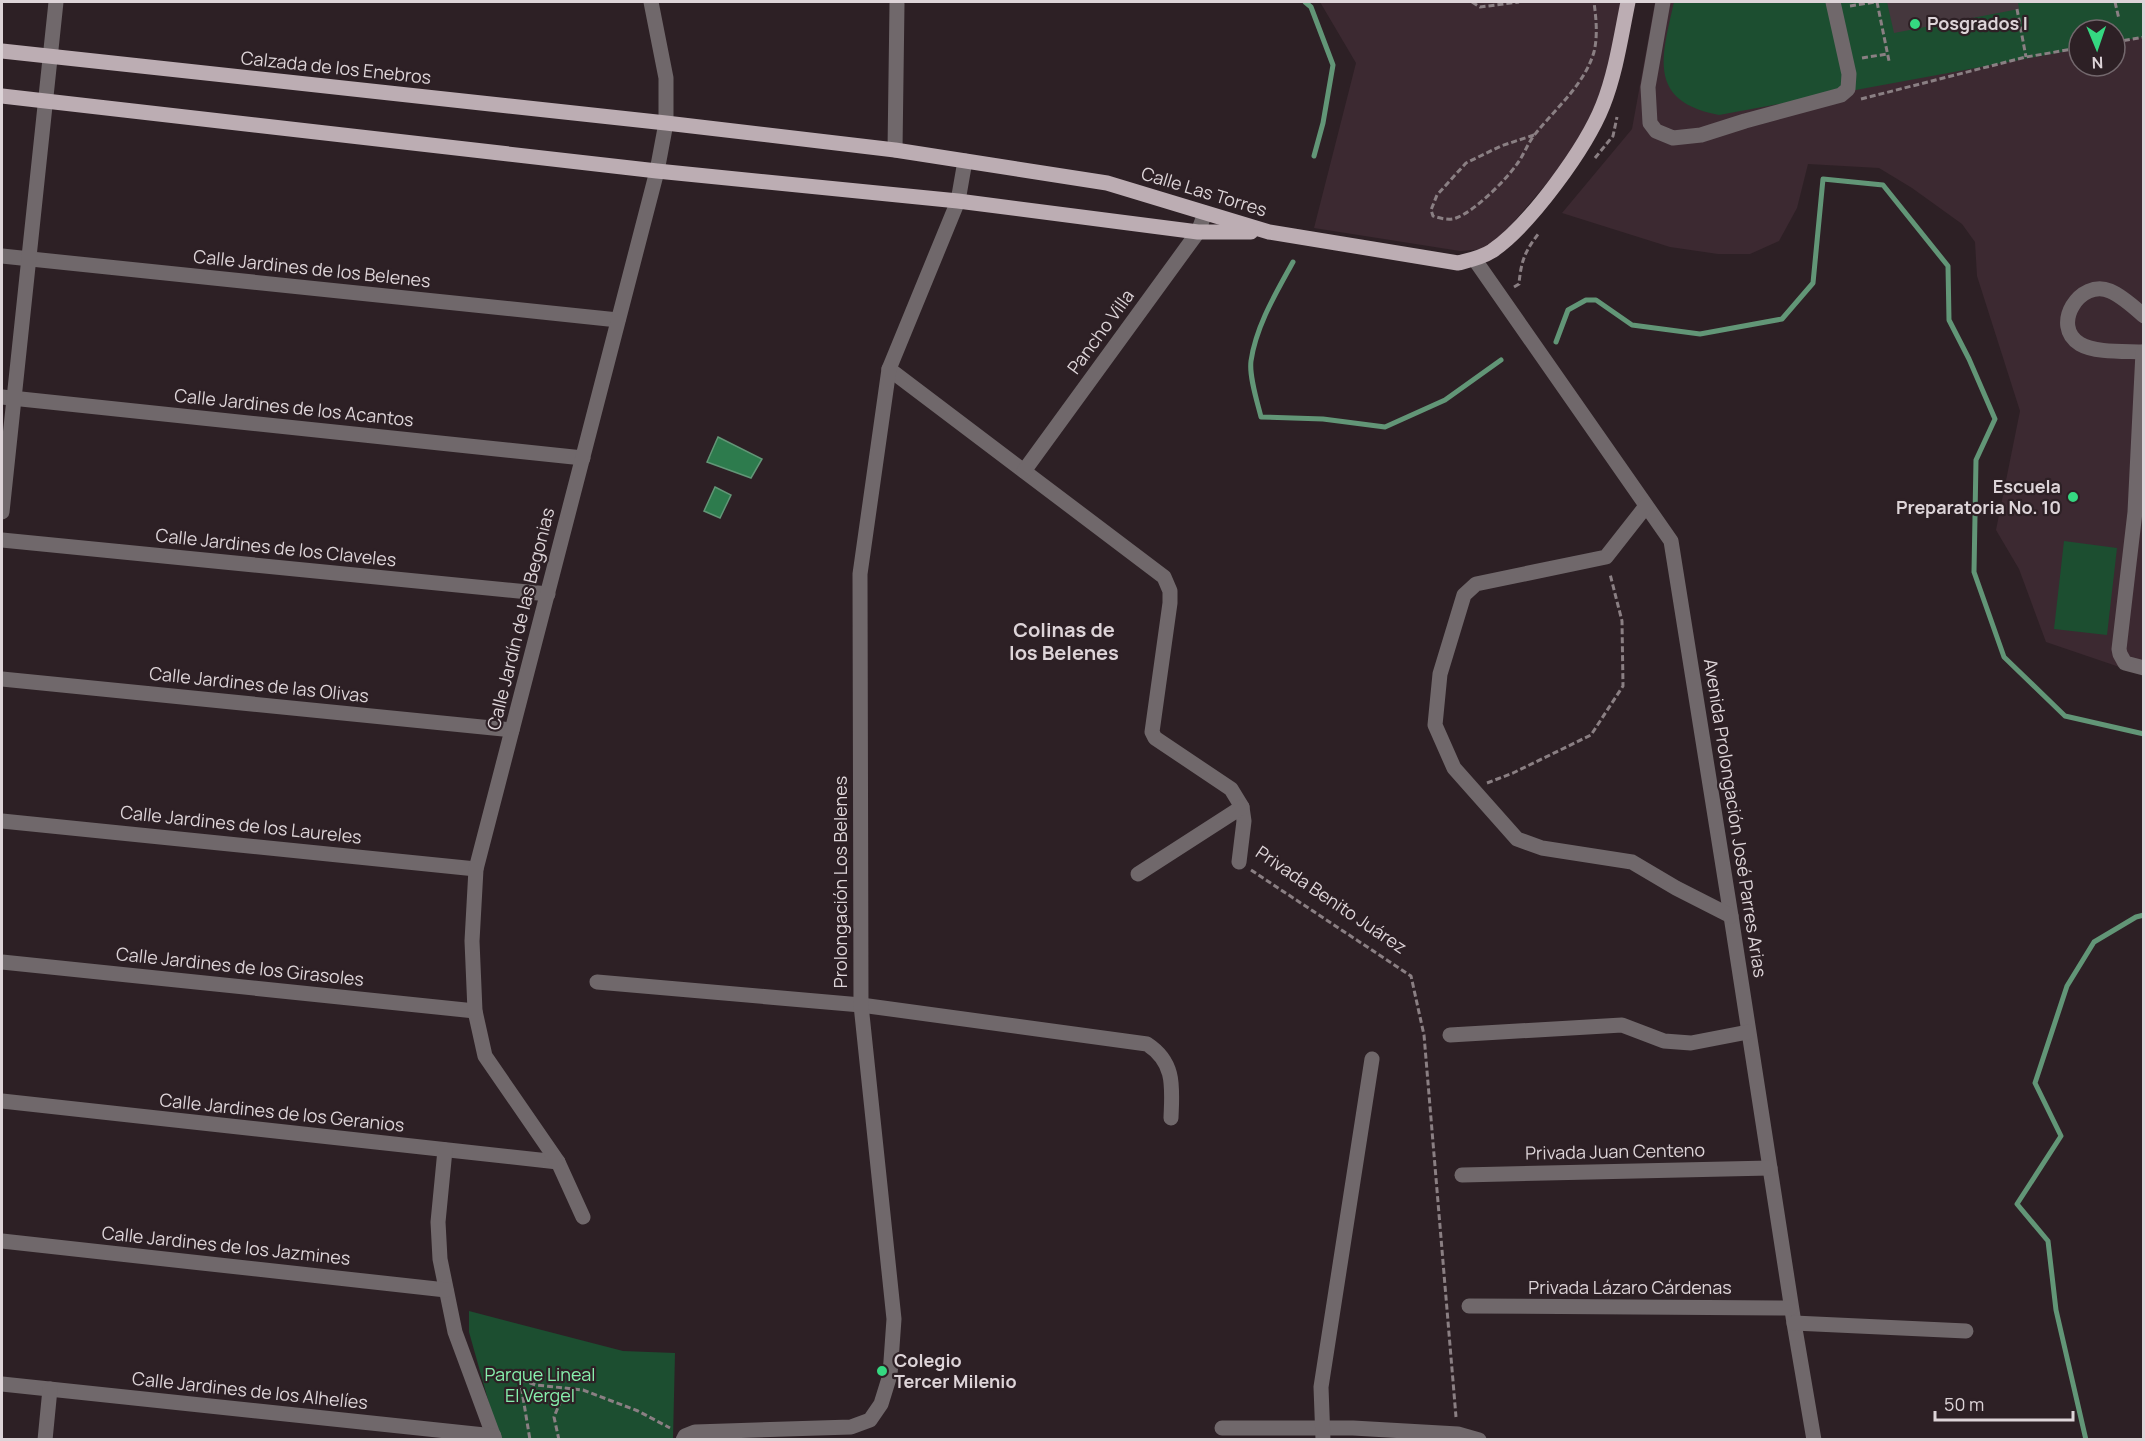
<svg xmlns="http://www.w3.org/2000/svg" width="2145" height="1441" viewBox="0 0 2145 1441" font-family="Manrope,sans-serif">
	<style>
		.built { fill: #3c2931; fill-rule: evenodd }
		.green { fill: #1c4e30 }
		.water { fill: #2d7b4d; stroke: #629677; stroke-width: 1.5 }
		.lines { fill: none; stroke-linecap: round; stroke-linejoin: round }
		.stream { stroke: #629677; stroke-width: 5 }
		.building { fill: #45373d }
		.path { stroke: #8a7f83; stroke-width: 3; stroke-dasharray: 6 3; stroke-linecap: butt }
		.minor { stroke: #70686b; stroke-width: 15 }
		.major { stroke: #bcadb3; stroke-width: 15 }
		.poi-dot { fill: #35d881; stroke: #2d2025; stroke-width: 2 }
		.labels { text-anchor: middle; stroke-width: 4.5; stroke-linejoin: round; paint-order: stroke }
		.poi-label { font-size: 18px; font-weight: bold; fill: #ddd4d8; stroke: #2d2025; text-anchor: start }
		.street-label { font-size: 18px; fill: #ddd4d8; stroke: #2d2025 }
		.park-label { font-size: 18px; fill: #87efac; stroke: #2d2025 }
		.neighbourhood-label { font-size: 20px; font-weight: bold; fill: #ddd4d8; stroke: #2d2025 }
	</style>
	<rect width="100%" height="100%" fill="#2d2025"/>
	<g class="built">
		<path d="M1320,2H1622L1608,69L1598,100L1581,134L1563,164L1495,244L1487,249L1460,251L1314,228L1356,63Z"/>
		<path d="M1655,2H2143V675L2046,642L2019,569L1996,530L2020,411L1977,276L1975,242L1962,224L1912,188L1879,168L1808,164L1797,208L1779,241L1750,254H1718L1670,247L1562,213L1632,129ZM2079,30H2115V66H2079Z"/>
	</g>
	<g class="green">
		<path d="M1674,2H2143V37L2115,42V30H2079V49L1719,115C1646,101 1662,56 1674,2Z"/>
		<path d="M2064,541L2117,548L2107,635L2054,629Z"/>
		<path d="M469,1311L623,1351L675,1353L673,1439H499L469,1332Z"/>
	</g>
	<g class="water">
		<path d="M718,437L762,459L751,478L707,462Z"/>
		<path d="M715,487L731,495L720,518L704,511Z"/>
	</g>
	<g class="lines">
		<g class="stream">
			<path d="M1305,2L1311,7L1333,65L1323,123L1314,156"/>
			<path d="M1293,262C1276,293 1256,326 1251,361C1249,376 1257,401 1261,417L1323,419L1385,427L1445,400L1501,360"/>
			<path d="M1556,342L1568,310L1586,300H1596L1632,325L1700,334L1782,319L1813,283L1823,179L1883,185L1948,266L1949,320L1969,359L1995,419L1976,460L1974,572L2004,657L2065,716L2144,734"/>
			<path d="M2086,1440L2056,1310L2048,1241L2017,1204L2061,1136L2035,1083L2067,986L2094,942L2136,917L2144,915"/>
		</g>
	</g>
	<path class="building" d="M1887,2H2018L2019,9L1894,33Z"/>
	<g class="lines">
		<g class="path">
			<path d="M1472,2L1480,7L1519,2"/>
			<path d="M1877,2L1889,61"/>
			<path d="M2115,2L2119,19"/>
			<path d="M1850,6L1875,2"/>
			<path d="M2017,9L2026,57"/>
			<path d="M2115,42L2144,37"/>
			<path d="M1862,58L1887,54"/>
			<path d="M1861,99L2026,57L2079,48"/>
			<path d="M1534,135L1501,146L1466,163L1437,195L1431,210L1433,216C1440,218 1449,221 1456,218C1475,211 1505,181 1517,164C1524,155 1528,142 1536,133C1557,107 1584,85 1594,52C1598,35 1596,18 1594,2"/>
			<path d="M1595,158L1613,136L1617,117"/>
			<path d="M1514,287L1519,284C1521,261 1525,251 1539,233"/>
			<path d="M1487,783L1513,773L1591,735L1623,686L1622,621L1610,574"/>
			<path d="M1251,870L1411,976L1424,1035L1456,1417"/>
			<path d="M487,1368L536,1385L583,1390L638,1411L670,1428"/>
			<path d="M520,1379L530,1440"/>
			<path d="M559,1440L554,1417L566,1388"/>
		</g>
		<g class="minor">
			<path d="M1663,2L1648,87L1650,123L1656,131L1673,138L1701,135L1745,121L1841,95L1848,89L1849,74L1833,2"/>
			<path d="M895,150L897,4"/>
			<path d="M2,256L618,320"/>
			<path d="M1475,260L1671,541L1731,916L1794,1323L1814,1440"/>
			<path d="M2144,316C2134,307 2122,296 2110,291C2080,278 2050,326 2080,344C2095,353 2126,351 2144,352"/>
			<path d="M2143,352L2135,512L2119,649L2120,654L2125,663L2144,668"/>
			<path d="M889,369L1164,577L1170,591V603L1152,732L1155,738L1231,789L1242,807L1244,821L1239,862"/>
			<path d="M2,397L583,458"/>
			<path d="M1024,471L1198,232L1205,213"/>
			<path d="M1646,506L1606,557L1476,584L1464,595L1440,674L1435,725L1454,768L1517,839L1542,848L1632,862L1676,888L1731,916"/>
			<path d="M2,512L56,2"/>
			<path d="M2,540L548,594"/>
			<path d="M2,679L512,730"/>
			<path d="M2,821L476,869"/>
			<path d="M1138,874L1242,807"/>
			<path d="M2,962L475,1011"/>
			<path d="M597,982L861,1005L1147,1044C1176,1063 1172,1088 1171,1118"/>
			<path d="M1450,1035L1622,1025L1664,1041L1691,1043L1748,1032"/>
			<path d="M2,1101L558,1162"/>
			<path d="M445,1150L438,1222L440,1259L455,1332L495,1440"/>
			<path d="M1462,1175L1770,1168"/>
			<path d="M583,1217L558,1162L485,1056L475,1011L472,941L476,869L657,171L666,123V78L651,2"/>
			<path d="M2,1241L446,1290"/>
			<path d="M1469,1306L1791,1308"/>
			<path d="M1794,1323L1966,1331"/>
			<path d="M2,1384L494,1436"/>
			<path d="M1222,1428H1353L1458,1434L1479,1440"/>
			<path d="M45,1440L50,1389"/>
			<path d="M683,1440L685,1436L695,1432L851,1427L870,1420L881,1404L890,1375L894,1319L861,1005L860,574L889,369L958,201L965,161"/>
			<path d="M1323,1440L1321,1387L1372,1059"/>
		</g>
		<g class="major">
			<path d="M2,51L666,123L895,150L1107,183L1269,232L1458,263C1470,260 1481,258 1492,251C1530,225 1586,148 1603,105C1616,72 1621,36 1628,2"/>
			<path d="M2,96L657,171L958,201L1198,232H1251"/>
		</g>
	</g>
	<g class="poi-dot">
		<circle cx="1915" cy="24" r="6"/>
		<circle cx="2073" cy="497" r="6"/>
		<circle cx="882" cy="1371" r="6"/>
	</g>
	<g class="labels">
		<g class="poi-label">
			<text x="1927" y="30">Posgrados I</text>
			<text x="2061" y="493" text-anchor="end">Escuela<tspan x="2061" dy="21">Preparatoria No. 10</tspan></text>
			<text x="894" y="1367">Colegio<tspan x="894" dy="21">Tercer Milenio</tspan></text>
		</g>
		<g class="street-label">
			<text transform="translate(336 68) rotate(6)" y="6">Calzada de los Enebros</text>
			<text transform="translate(1204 192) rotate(17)" y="6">Calle Las Torres</text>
			<text transform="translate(312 269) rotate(6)" y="6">Calle Jardines de los Belenes</text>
			<text transform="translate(1101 332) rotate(-54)" y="6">Pancho Villa</text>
			<text transform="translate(294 408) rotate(6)" y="6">Calle Jardines de los Acantos</text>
			<text transform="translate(276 548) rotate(6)" y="6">Calle Jardines de los Claveles</text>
			<text transform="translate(521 619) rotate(-76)" y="6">Calle Jardín de las Begonias</text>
			<text transform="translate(259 685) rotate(6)" y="6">Calle Jardines de las Olivas</text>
			<text transform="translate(1735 818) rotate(81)" y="6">Avenida Prolongación José Parres Arias</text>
			<text transform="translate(241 825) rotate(6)" y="6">Calle Jardines de los Laureles</text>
			<text transform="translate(841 882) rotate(-90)" y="6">Prolongación Los Belenes</text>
			<text transform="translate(1331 900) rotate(34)" y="6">Privada Benito Juárez</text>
			<text transform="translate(240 967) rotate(6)" y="6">Calle Jardines de los Girasoles</text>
			<text transform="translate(282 1113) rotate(6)" y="6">Calle Jardines de los Geranios</text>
			<text transform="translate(1615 1152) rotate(-1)" y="6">Privada Juan Centeno</text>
			<text transform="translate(226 1246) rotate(6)" y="6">Calle Jardines de los Jazmines</text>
			<text x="1630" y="1294">Privada Lázaro Cárdenas</text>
			<text transform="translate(250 1391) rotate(6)" y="6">Calle Jardines de los Alhelíes</text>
		</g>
		<g class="park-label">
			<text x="540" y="1381">Parque Lineal<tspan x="540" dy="21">El Vergel</tspan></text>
		</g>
		<g class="neighbourhood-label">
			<text x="1064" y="637">Colinas de<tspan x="1064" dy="23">los Belenes</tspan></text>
		</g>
	</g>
	<rect width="2145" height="1441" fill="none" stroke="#ddd4d8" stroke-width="6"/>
	<g transform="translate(2097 48) rotate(178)"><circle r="28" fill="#2d2025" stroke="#73686d" stroke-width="1.5"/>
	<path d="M0-4.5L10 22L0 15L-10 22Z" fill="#35d881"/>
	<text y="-9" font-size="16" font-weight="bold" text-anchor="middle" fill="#ddd4d8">N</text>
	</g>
	<path d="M1935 1411v9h138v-9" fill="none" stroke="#ddd4d8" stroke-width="3"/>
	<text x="1944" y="1411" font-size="18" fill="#ddd4d8" stroke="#2d2025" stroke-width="4.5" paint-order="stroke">50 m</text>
</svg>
